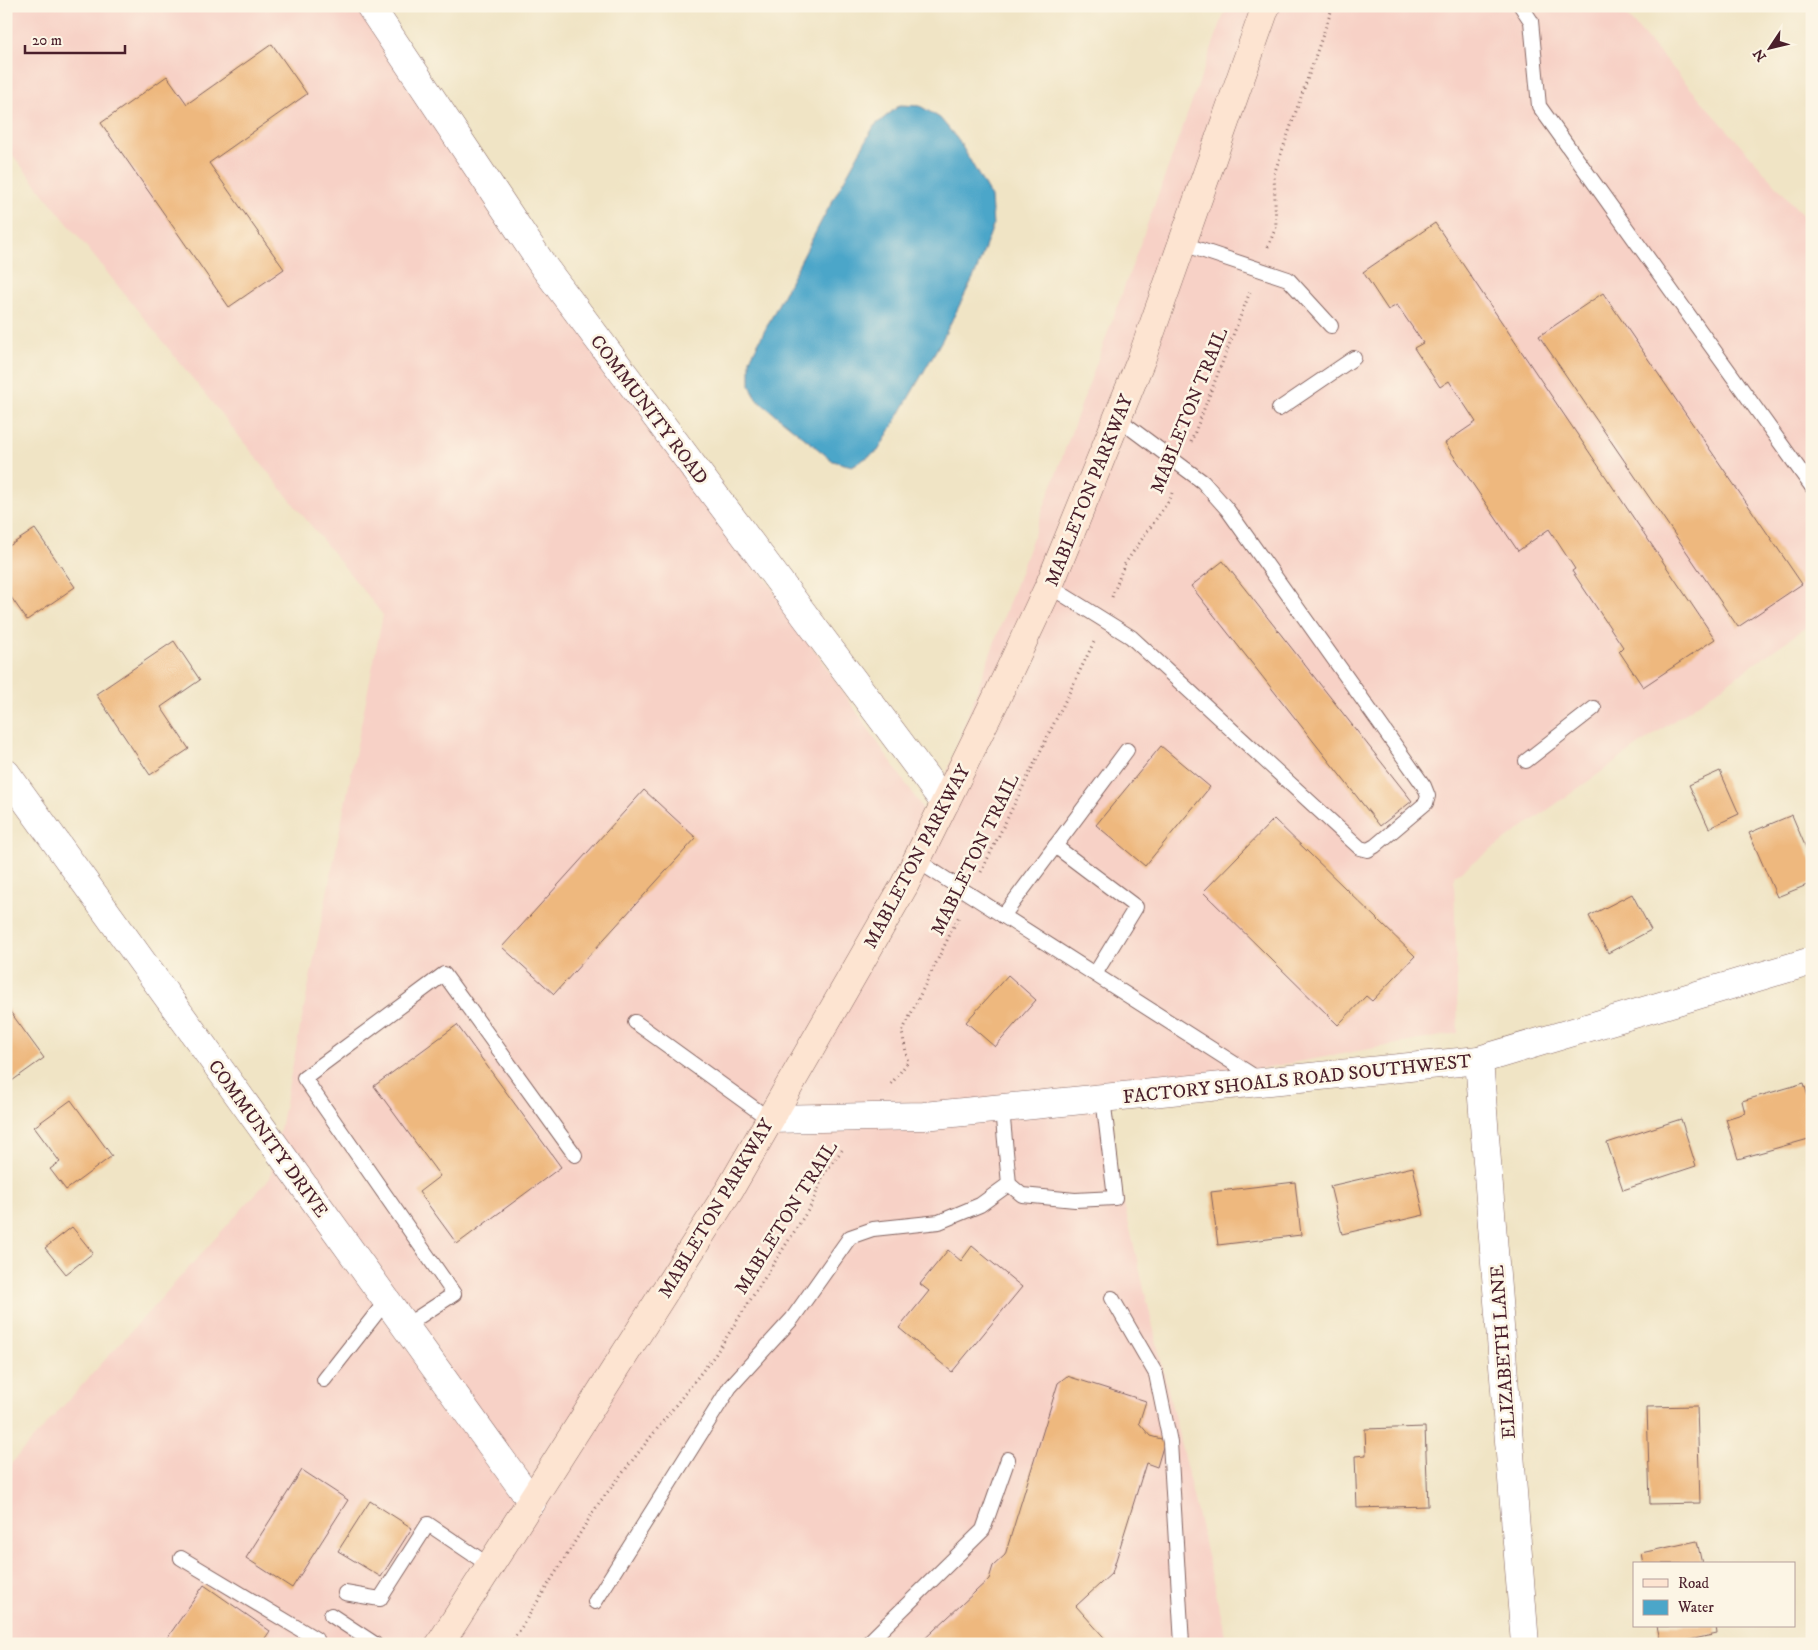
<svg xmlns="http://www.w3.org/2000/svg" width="1818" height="1650" viewBox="0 0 1818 1650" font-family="'IM FELL DW Pica',serif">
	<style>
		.built { fill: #f7d1c6 }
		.water { fill: #4ba6c9; stroke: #4a627a }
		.building { fill: #eeb87e }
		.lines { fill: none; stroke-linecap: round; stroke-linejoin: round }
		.service-casing { stroke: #846461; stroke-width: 16 }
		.minor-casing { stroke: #846461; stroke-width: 29 }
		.tertiary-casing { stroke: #846461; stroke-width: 29 }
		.secondary-casing { stroke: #846461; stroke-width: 29 }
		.path { stroke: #846461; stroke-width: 3; stroke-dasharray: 1 4; stroke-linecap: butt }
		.service { stroke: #fff; stroke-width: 14 }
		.minor { stroke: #fff; stroke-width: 28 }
		.tertiary { stroke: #fff; stroke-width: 28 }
		.secondary { stroke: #fde4d1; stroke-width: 28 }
		.labels { text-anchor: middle; stroke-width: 5; stroke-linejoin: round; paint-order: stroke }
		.street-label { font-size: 19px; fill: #4a1f2b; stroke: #fcf5e5 }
	</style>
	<rect width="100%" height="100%" fill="#fcf5e5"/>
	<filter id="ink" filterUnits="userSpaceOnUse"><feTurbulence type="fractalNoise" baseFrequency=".02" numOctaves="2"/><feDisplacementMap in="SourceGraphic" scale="10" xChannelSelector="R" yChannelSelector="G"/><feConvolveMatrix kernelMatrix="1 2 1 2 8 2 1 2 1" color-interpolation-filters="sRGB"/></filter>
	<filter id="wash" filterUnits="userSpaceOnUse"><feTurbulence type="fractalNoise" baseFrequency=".0096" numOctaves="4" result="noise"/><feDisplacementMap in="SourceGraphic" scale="20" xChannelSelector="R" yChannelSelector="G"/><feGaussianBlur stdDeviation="1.12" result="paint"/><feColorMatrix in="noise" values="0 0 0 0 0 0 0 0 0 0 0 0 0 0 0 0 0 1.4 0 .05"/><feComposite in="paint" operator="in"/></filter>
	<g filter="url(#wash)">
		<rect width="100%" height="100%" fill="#f0e4c5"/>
		<path class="built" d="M6,6H375L930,819L1227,6H1618L1812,226V623L1454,876L1458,1033L1099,1098L1228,1644H6V1469L270,1178L383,615L6,147Z"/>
		<path class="water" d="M900,105L920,106L940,118L959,141L991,197L993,226L976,272L942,340L878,451L852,466L833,461L756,399L750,385V359L823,218L874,126Z"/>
		<g id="blocks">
			<g class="building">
				<path d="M272,44L307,94L209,163L284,269L229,307L101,123L167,76L187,104Z"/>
				<path d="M1435,223L1715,639L1643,687L1619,651L1623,647L1572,571L1575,569L1549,529L1518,551L1445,443L1476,422L1449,381L1440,387L1414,348L1423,343L1397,305L1388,310L1363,272Z"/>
				<path d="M1603,293L1802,584L1738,627L1539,336Z"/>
				<path d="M35,529L75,587L27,620L6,590V548Z"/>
				<path d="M1223,561L1412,801L1380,826L1191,586Z"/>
				<path d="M174,641L200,680L161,707L189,749L150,775L96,694Z"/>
				<path d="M1161,746L1210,787L1145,866L1096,825Z"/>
				<path d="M1720,771L1739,814L1709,828L1689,785Z"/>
				<path d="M644,790L696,838L554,994L502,947Z"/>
				<path d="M1792,815L1812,862V883L1777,897L1749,833Z"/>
				<path d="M1274,819L1415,956L1372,1001L1366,996L1338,1025L1203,892Z"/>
				<path d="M1632,894L1651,930L1608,953L1589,916Z"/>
				<path d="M1008,975L1036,1000L995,1047L966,1022Z"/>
				<path d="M6,1006L44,1058L9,1083L6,1080Z"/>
				<path d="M457,1025L561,1167L457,1244L419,1192L440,1176L374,1086Z"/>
				<path d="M1804,1083L1812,1110V1138L1738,1159L1726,1119L1745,1113L1742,1101Z"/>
				<path d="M71,1100L112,1156L66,1190L50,1169L60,1162L34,1127Z"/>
				<path d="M1681,1119L1696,1166L1623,1190L1607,1143Z"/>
				<path d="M1413,1167L1424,1215L1342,1234L1330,1186Z"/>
				<path d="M1295,1182L1301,1235L1218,1245L1211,1192Z"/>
				<path d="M72,1227L93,1253L66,1274L45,1248Z"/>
				<path d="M972,1246L1022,1287L952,1372L899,1328L929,1291L920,1284L948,1250L961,1261Z"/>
				<path d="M1067,1376L1146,1401L1139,1423L1150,1436L1165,1440L1157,1467L1146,1463L1112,1573L1076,1606L1110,1644H919L989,1579L993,1566L1005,1555L1058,1383Z"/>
				<path d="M1697,1406L1700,1503L1650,1504L1647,1407Z"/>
				<path d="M1425,1427L1428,1506L1357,1508L1355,1456L1366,1455L1365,1429Z"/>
				<path d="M302,1470L348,1500L292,1588L246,1558Z"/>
				<path d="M370,1501L412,1528L381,1577L338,1551Z"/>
				<path d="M1697,1541L1702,1564H1643L1641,1553Z"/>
				<path d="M204,1585L270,1631L261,1644H163Z"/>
				<path d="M1657,1626H1716L1717,1634L1671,1644H1661Z"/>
			</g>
		</g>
	</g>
	<g filter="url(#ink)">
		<use href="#blocks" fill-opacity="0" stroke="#846461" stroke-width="1"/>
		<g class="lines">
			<defs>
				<g id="service">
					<path d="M1521,6L1531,21L1539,106L1812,487"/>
					<path d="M1183,244L1288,279L1331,326"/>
					<path d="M1279,409L1354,358"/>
					<path d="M1049,586L1131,637L1360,848L1368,850L1375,846L1426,803L1428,796L1424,786L1227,509L1203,482L1117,418"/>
					<path d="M1526,761L1594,708"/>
					<path d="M1055,846L1136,907L1095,974"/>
					<path d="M916,860L1260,1080"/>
					<path d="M1003,916L1127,750"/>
					<path d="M635,1022L769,1119"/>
					<path d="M1002,1109L1009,1184L1022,1195L1075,1200L1115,1198L1103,1098"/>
					<path d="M1112,1298L1156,1374L1170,1442L1182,1644"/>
					<path d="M405,1326L454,1294L304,1078L444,974L575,1155"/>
					<path d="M324,1380L386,1301"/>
					<path d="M181,1558L316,1639"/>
					<path d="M345,1593L380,1599L428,1524L490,1566"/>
					<path d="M595,1602L730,1387L792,1319L850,1237L873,1229L939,1222L980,1205L1009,1184"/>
					<path d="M331,1615L375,1644"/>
					<path d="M867,1644L983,1530L1008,1459"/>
				</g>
				<g id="minor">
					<path d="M370,6L544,267L945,803"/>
					<path d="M6,773L532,1502"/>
					<path d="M1479,1060L1525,1644"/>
				</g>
				<path id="tertiary" d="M769,1119L924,1116L1479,1060L1812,961"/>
				<path id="secondary" d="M440,1644L730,1189L904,886L995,701L1049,586L1141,360L1266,6"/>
			</defs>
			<use href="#service" class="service-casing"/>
			<use href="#minor" class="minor-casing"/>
			<use href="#tertiary" class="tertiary-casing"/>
			<use href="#secondary" class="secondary-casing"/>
			<g class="path">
				<path d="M1268,247L1276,227L1274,174L1333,6"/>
				<path d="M1191,442L1250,292"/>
				<path d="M1112,597L1124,565L1170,499L1173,490"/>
				<path d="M981,872L1094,642"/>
				<path d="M891,1084L908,1062L902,1032L959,916"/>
				<path d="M511,1644L599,1503L715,1355L812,1204L824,1174L843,1149"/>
			</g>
			<use href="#service" class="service"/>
			<use href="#minor" class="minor"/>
			<use href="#tertiary" class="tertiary"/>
			<use href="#secondary" class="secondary"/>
		</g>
	</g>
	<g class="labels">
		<g class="street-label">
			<text transform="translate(650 409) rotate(53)" y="7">COMMUNITY ROAD</text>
			<text transform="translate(1188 410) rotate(-68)" y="7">MABLETON TRAIL</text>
			<text transform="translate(1088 490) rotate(-68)" y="7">MABLETON PARKWAY</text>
			<text transform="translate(974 854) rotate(-64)" y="7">MABLETON TRAIL</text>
			<text transform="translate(916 856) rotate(-62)" y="7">MABLETON PARKWAY</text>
			<text transform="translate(1297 1078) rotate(-6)" y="7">FACTORY SHOALS ROAD SOUTHWEST</text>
			<text transform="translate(269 1138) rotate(54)" y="7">COMMUNITY DRIVE</text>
			<text transform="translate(715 1208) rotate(-59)" y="7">MABLETON PARKWAY</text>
			<text transform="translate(785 1217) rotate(-58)" y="7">MABLETON TRAIL</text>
			<text transform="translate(1502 1352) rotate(-94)" y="7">ELIZABETH LANE</text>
		</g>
	</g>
	<rect width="1818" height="1650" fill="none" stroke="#fcf5e5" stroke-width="25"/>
	<rect x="1633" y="1562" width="162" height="65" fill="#fcf5e5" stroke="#b59f9b"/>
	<rect x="1643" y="1579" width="25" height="8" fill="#fde4d1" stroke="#b59f9b"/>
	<text x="1678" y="1588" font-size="15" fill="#4a1f2b">Road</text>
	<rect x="1643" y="1600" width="25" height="15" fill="#4ba6c9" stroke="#b59f9b"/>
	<text x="1678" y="1612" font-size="15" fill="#4a1f2b">Water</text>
	<g transform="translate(1770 48) rotate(235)" stroke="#fcf5e5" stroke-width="4" paint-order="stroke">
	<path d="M0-4L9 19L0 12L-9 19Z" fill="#4a1f2b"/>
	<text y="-8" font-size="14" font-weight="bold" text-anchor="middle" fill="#4a1f2b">N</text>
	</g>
	<path d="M25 45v8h100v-8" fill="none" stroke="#4a1f2b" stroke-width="2.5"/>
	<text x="32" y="45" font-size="15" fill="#4a1f2b" stroke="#fcf5e5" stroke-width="4" paint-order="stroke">20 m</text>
</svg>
